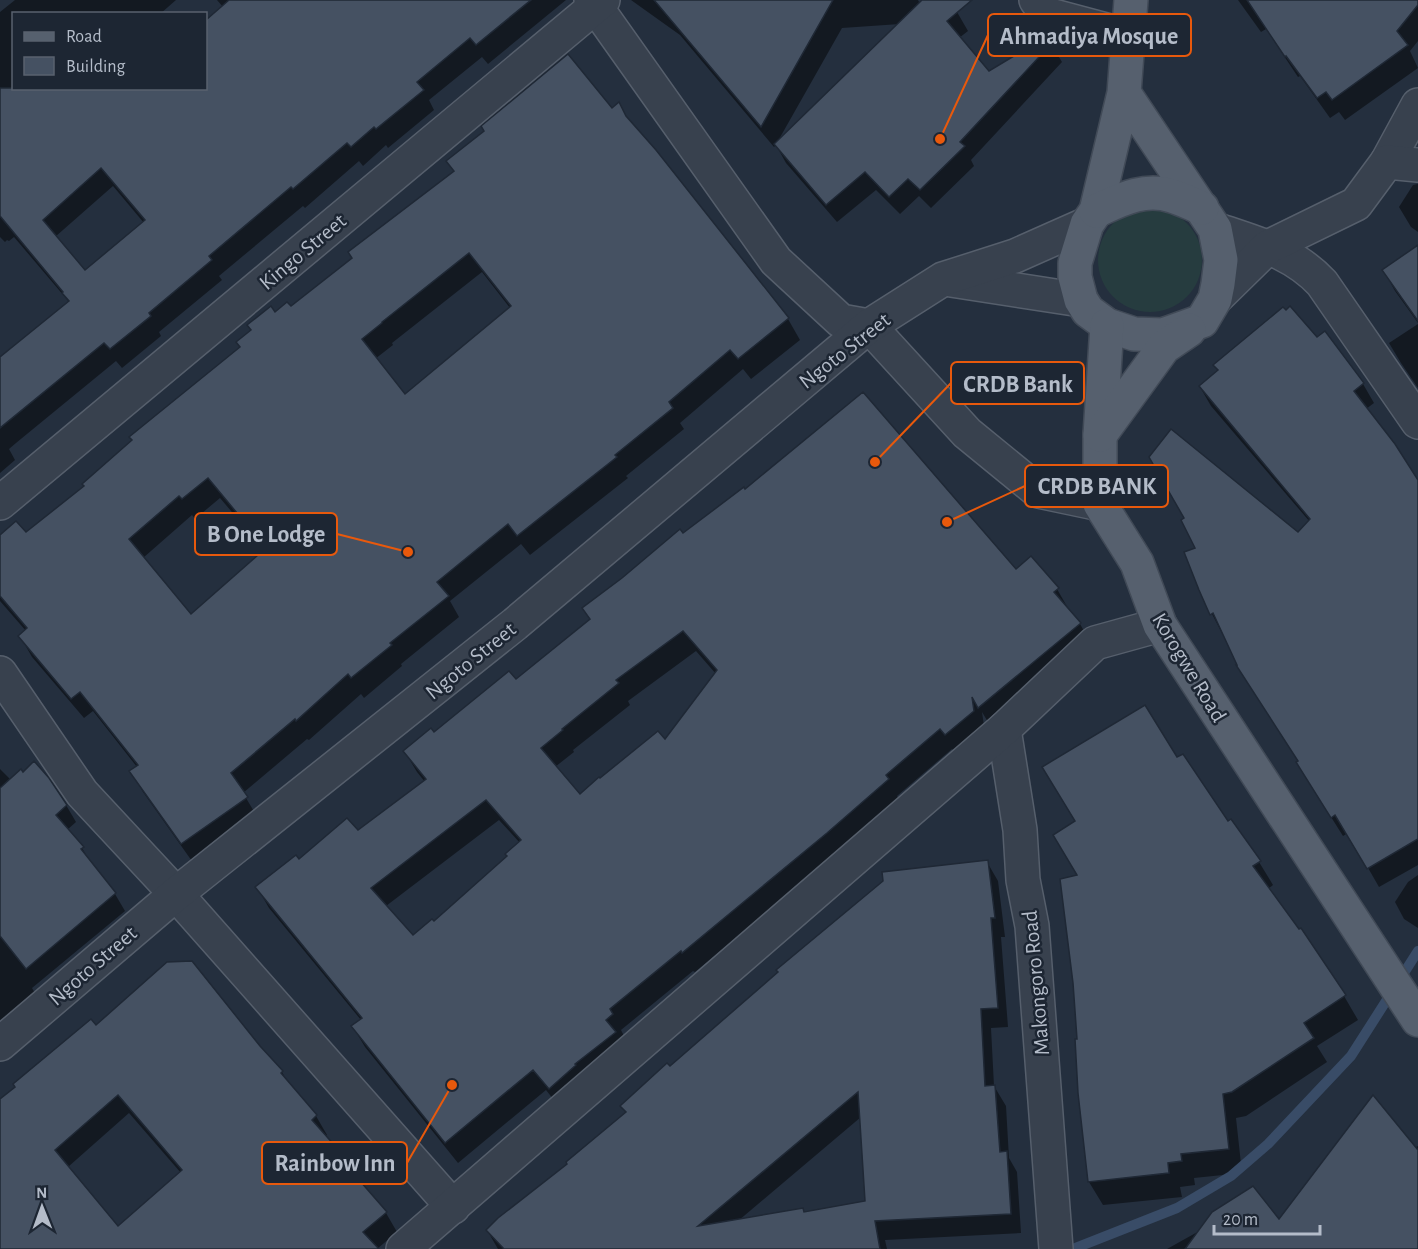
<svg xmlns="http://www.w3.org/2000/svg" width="1418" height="1249" viewBox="0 0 1418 1249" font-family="'Alegreya Sans',sans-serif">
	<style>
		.green { fill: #263c3f }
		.shadow { fill: #0007; fill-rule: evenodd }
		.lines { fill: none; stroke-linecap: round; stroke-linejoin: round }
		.stream { stroke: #394c67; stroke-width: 10 }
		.building { fill: #455162; stroke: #1f2835; stroke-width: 1.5; fill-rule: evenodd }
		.minor-casing { stroke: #565f6c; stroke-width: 36 }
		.major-casing { stroke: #414a57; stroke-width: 36 }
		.minor { stroke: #38414e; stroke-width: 33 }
		.major { stroke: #56606e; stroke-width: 33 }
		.labels { text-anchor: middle; stroke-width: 5; stroke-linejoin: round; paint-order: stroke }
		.street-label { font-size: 22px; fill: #b4bcc9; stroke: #1d2633 }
		.leader { fill: none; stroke: #e8590c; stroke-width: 2 }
		.callout-dot { fill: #e8590c; stroke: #1d2633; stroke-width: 2 }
		.callout { fill: #1d2633; stroke: #e8590c; stroke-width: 2 }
		.callout-label { font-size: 24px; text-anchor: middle; font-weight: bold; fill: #b4bcc9 }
	</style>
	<rect width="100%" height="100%" fill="#242f3e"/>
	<circle class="green" cx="1150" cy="260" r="52"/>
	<g class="shadow">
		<path d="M15,0H176L160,14H14V88H206V22L223,7L217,0H566L488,64L482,57L429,100L434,110L388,148L386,145L363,166L359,161L305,208L303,206L219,276L222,280L159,332L161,336L122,368L116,361L16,443L9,449L15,460L0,473V358L70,303L14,237L9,241L7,240L5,242L0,237V12ZM113,186L144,223L85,273L55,237Z"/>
		<path d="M631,0H918L920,4L924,0H947L957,12L968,31L959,38L989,73L1051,44L1062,62L971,160L974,166L931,208L919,196L900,214L876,190L837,222L786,163L776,145L774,147L680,35ZM900,24L778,141L842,28Z"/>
		<path d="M1238,0H1418V41L1410,51L1418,68L1345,120L1339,112L1330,118L1300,76L1298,77L1266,29L1261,32Z"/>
		<path d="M612,110L627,118L655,151L788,319L800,340L751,379L743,369L680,423L684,429L626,476L628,478L530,555L521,544L450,601L459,617L401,664L402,666L364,698L361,694L309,740L307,739L243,793L258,818L194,864L143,792L131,771L137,767L93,711L84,718L32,657L20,636L26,631L0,601V537L26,534L85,487L241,348L275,314L291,309L353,259L454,172L448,161ZM482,272L510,308L405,396L375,359L393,345L392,343ZM220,498L265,551L191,616L143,558L192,515L195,519Z"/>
		<path d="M1418,184V232L1411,227L1399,207L1413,185Z"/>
		<path d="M1418,247V323L1395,291L1384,271Z"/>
		<path d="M1418,324V388L1401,363L1389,343Z"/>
		<path d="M1325,333L1363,384L1374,403L1366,409L1418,483V865L1379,887L1348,833L1343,836L1309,782L1299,762L1249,685L1212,614L1310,522L1211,406L1200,387L1218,371L1215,365L1317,339Z"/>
		<path d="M683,535L1016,571L1057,589L1069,610L1068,611L1080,624L1092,645L991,727L982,712L985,733L958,755L952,749L897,796L900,801L839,853L695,972L693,971L621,1030L624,1036L619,1040L627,1053L561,1109L546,1090L458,1163L365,1047L353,1027L361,1020L269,908L257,887L299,861L358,832L425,782L417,772L405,752L516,682L591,621L584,608ZM696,651L716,674L665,741L579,796L555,767L574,752L573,750L630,705L628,701ZM499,820L520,843L508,856L434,923L413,937L386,906Z"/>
		<path d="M1176,759L1259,862L1273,885L1268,889L1344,996L1358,1020L1317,1046L1327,1062L1246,1116L1236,1118L1242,1173L1194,1178L1195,1185L1180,1187L1182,1197L1103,1205L1089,1182L1079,1040V877Z"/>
		<path d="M0,769L11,780L66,805L76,822L67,830L82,848L92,865L115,894L125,911L32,988L40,1002L0,1038Z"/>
		<path d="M987,862L998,881L1005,937H1001L1008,1027L991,1028L994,1086L1006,1106L1009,1158L1017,1172L1021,1233L885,1240L887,1249H498L487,1230L569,1164L626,1113L622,1106L670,1068ZM861,1117L867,1202L805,1213L738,1221Z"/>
		<path d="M1418,875V928L1404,919L1395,902L1408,882Z"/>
		<path d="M95,1027L259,1047L282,1072L289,1085L316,1116L327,1135L325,1137L335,1148L346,1168L386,1213L397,1232L377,1249H0V1101ZM129,1113L181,1173L118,1228L68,1167Z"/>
		<path d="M1418,1146V1249H1167L1201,1230L1279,1221Z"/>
	</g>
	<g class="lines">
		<path class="stream" d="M1073,1249L1177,1208L1231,1176L1268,1144L1351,1056L1418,951"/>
	</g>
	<g class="building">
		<path d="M229,0H531L476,45L470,38L417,82L424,90L376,129L374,127L351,147L347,143L293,189L291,187L209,256L212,260L149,313L151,316L110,349L104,343L0,428V357L69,301L62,293L63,292L0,216V88H206V20ZM101,168L145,220L85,270L43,220Z"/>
		<path d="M654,0H833L761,127Z"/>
		<path d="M922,0H972L947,21L989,71L1047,36L1052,43L960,142L965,146L920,190L908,179L889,197L865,172L826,205L774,144Z"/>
		<path d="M1247,0H1418V5L1397,31L1408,45L1332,100L1326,92L1317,98L1286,56L1285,57Z"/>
		<path d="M568,54L612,108L619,102L626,116L656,150L789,318L738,359L730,350L669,402L673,408L615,455L617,457L517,536L508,524L437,582L449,596L390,643L392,645L351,678L348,674L296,721L295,719L231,773L248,797L181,844L129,771L138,765L80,692L71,699L18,636L27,628L0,596V535L16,521L26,532L84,486L82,484L132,440L129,437L240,347L236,342L251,330L247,325L271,306L275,312L287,302L291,306L352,258L348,252L454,171L446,161L484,131L481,126ZM469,253L511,306L405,394L362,339L382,323V322ZM208,478L266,548L191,614L129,539L179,496L182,499Z"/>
		<path d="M1418,245V321L1382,270Z"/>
		<path d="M1290,306L1317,337L1325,331L1364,383L1354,391L1395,444L1418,480V839L1367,869L1335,815L1331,818L1296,762L1298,761L1236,665H1237L1213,613L1210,615L1199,590L1184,552L1195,548L1181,520L1184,518L1149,457L1171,429L1298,532L1310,519L1199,386L1218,370L1213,365L1283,307L1286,310Z"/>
		<path d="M863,392L1016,569L1031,556L1059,588L1054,592L1081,623L978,708L972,697L974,711L945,735L940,729L886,775L889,779L827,833L682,953L681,951L610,1009L613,1014L606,1020L616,1032L575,1064L576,1065L549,1089L533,1070L445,1143L351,1026L362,1018L255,887L296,855L299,859L347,818L358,830L426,779L403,751L431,728L434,732L509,671L516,679L590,619L582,608L622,578L680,529L683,533L744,487L745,489ZM683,631L717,670L665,739L658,731L600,778L599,777L580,794L541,748L563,730L562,729L619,683L616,680ZM486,800L521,840L505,854L507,856L434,921L432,919L413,935L371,888Z"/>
		<path d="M1145,705L1177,757L1183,754L1228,821L1231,819L1261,861L1253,866L1299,929L1301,928L1346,995L1304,1023L1314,1038L1232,1092L1223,1094L1229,1149L1181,1154L1182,1161L1168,1163L1169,1173L1088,1182L1078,1093L1075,1039H1077L1073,983L1060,879L1077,875L1053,835L1075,821L1042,767Z"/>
		<path d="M34,761L49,778L67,805L56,815L84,847L81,849L116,893L26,969L0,936V788L21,769L23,772Z"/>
		<path d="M988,860L995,918H991L998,1008L981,1009L985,1086L995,1085L1000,1152L1007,1151L1011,1214L875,1221L880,1249H504L486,1230L498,1218L567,1164L566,1162L626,1112L620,1106L667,1063L670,1066L778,972L776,970L883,881L882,872ZM858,1092L865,1201L804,1212L803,1208L698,1226Z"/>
		<path d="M192,961L260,1046L283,1071L281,1073L317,1115L312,1120L336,1147L333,1150L387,1212L363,1232L379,1249H0V1099L15,1087L13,1084L91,1019L96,1025L167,962ZM118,1095L182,1170L118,1226L55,1150Z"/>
		<path d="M1373,1095L1418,1150V1249H1185L1212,1212L1253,1186L1279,1219Z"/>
	</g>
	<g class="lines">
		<defs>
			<g id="minor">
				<path d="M591,0L776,261L841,321L869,326L967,433L1038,491L1100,504"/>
				<path d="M1036,0L1046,14L1128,36"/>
				<path d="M1387,162L1418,105"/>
				<path d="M1215,229C1255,243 1292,251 1322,283L1418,422"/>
				<path d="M951,280L1081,300"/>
				<path d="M1215,299L1268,247L1356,204L1387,162L1418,165"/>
				<path d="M0,503L603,0"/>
				<path d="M0,673L82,793L176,894L453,1207"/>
				<path d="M1004,729L1020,830L1023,880L1032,926L1056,1249"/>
				<path d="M0,1044L176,894L515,624L869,326L943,279L1015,256L1087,224"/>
				<path d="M403,1249L1004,729L1095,643L1160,625"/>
			</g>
			<g id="major">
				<path d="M1124,93L1215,229L1221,260L1218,284L1215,299L1202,321L1163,335L1134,334L1107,325L1088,311L1081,300L1075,277V263L1087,224L1096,211L1124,93L1131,0"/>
				<path d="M1096,211C1120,200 1144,187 1172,196C1182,199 1192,204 1202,208"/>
				<path d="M1107,325L1100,435V504L1137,563L1160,625L1418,1020"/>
				<path d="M1100,435L1164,347L1189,330"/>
			</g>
		</defs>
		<use href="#minor" class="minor-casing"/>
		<use href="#major" class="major-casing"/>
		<use href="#minor" class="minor"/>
		<use href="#major" class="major"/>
	</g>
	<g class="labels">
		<g class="street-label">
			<text transform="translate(302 251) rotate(-40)" y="8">Kingo Street</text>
			<text transform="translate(844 350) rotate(-38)" y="8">Ngoto Street</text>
			<text transform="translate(470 660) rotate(-39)" y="8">Ngoto Street</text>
			<text transform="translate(1190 667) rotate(59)" y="8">Korogwe Road</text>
			<text transform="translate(92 965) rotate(-41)" y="8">Ngoto Street</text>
			<text transform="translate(1035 983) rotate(-95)" y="8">Makongoro Road</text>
		</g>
	</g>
	<path class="leader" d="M940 139L988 35M875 462L951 383M947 522L1025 486M408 552L337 534M452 1085L407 1163"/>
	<g class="callout-dot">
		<circle cx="940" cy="139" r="6"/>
		<circle cx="875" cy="462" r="6"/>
		<circle cx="947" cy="522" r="6"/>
		<circle cx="408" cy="552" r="6"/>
		<circle cx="452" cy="1085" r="6"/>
	</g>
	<g class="callout">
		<rect x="988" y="14" width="203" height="42" rx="6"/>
		<rect x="951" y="362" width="133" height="42" rx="6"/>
		<rect x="1025" y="465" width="143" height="42" rx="6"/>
		<rect x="195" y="513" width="142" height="42" rx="6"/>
		<rect x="262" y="1142" width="145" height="42" rx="6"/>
	</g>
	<g class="callout-label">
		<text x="1089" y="44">Ahmadiya Mosque</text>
		<text x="1018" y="392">CRDB Bank</text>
		<text x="1097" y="494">CRDB BANK</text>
		<text x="266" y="542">B One Lodge</text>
		<text x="335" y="1171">Rainbow Inn</text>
	</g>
	<rect x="12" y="12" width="195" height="78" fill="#1d2633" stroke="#59626f" stroke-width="1.5"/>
	<rect x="24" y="32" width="30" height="9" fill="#56606e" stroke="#59626f" stroke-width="1.5"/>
	<text x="66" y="42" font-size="18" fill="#b4bcc9">Road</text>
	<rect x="24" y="57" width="30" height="18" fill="#455162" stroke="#59626f" stroke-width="1.5"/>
	<text x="66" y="72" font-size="18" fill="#b4bcc9">Building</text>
	<g transform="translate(42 1207) rotate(359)" stroke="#1d2633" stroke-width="4.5" paint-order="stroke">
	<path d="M0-4.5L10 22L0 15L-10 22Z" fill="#b4bcc9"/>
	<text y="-9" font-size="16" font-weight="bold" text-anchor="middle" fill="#b4bcc9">N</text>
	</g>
	<path d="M1214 1225v9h106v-9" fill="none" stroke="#b4bcc9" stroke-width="3"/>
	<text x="1223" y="1225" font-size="18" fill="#b4bcc9" stroke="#1d2633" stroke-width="4.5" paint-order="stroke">20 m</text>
</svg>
